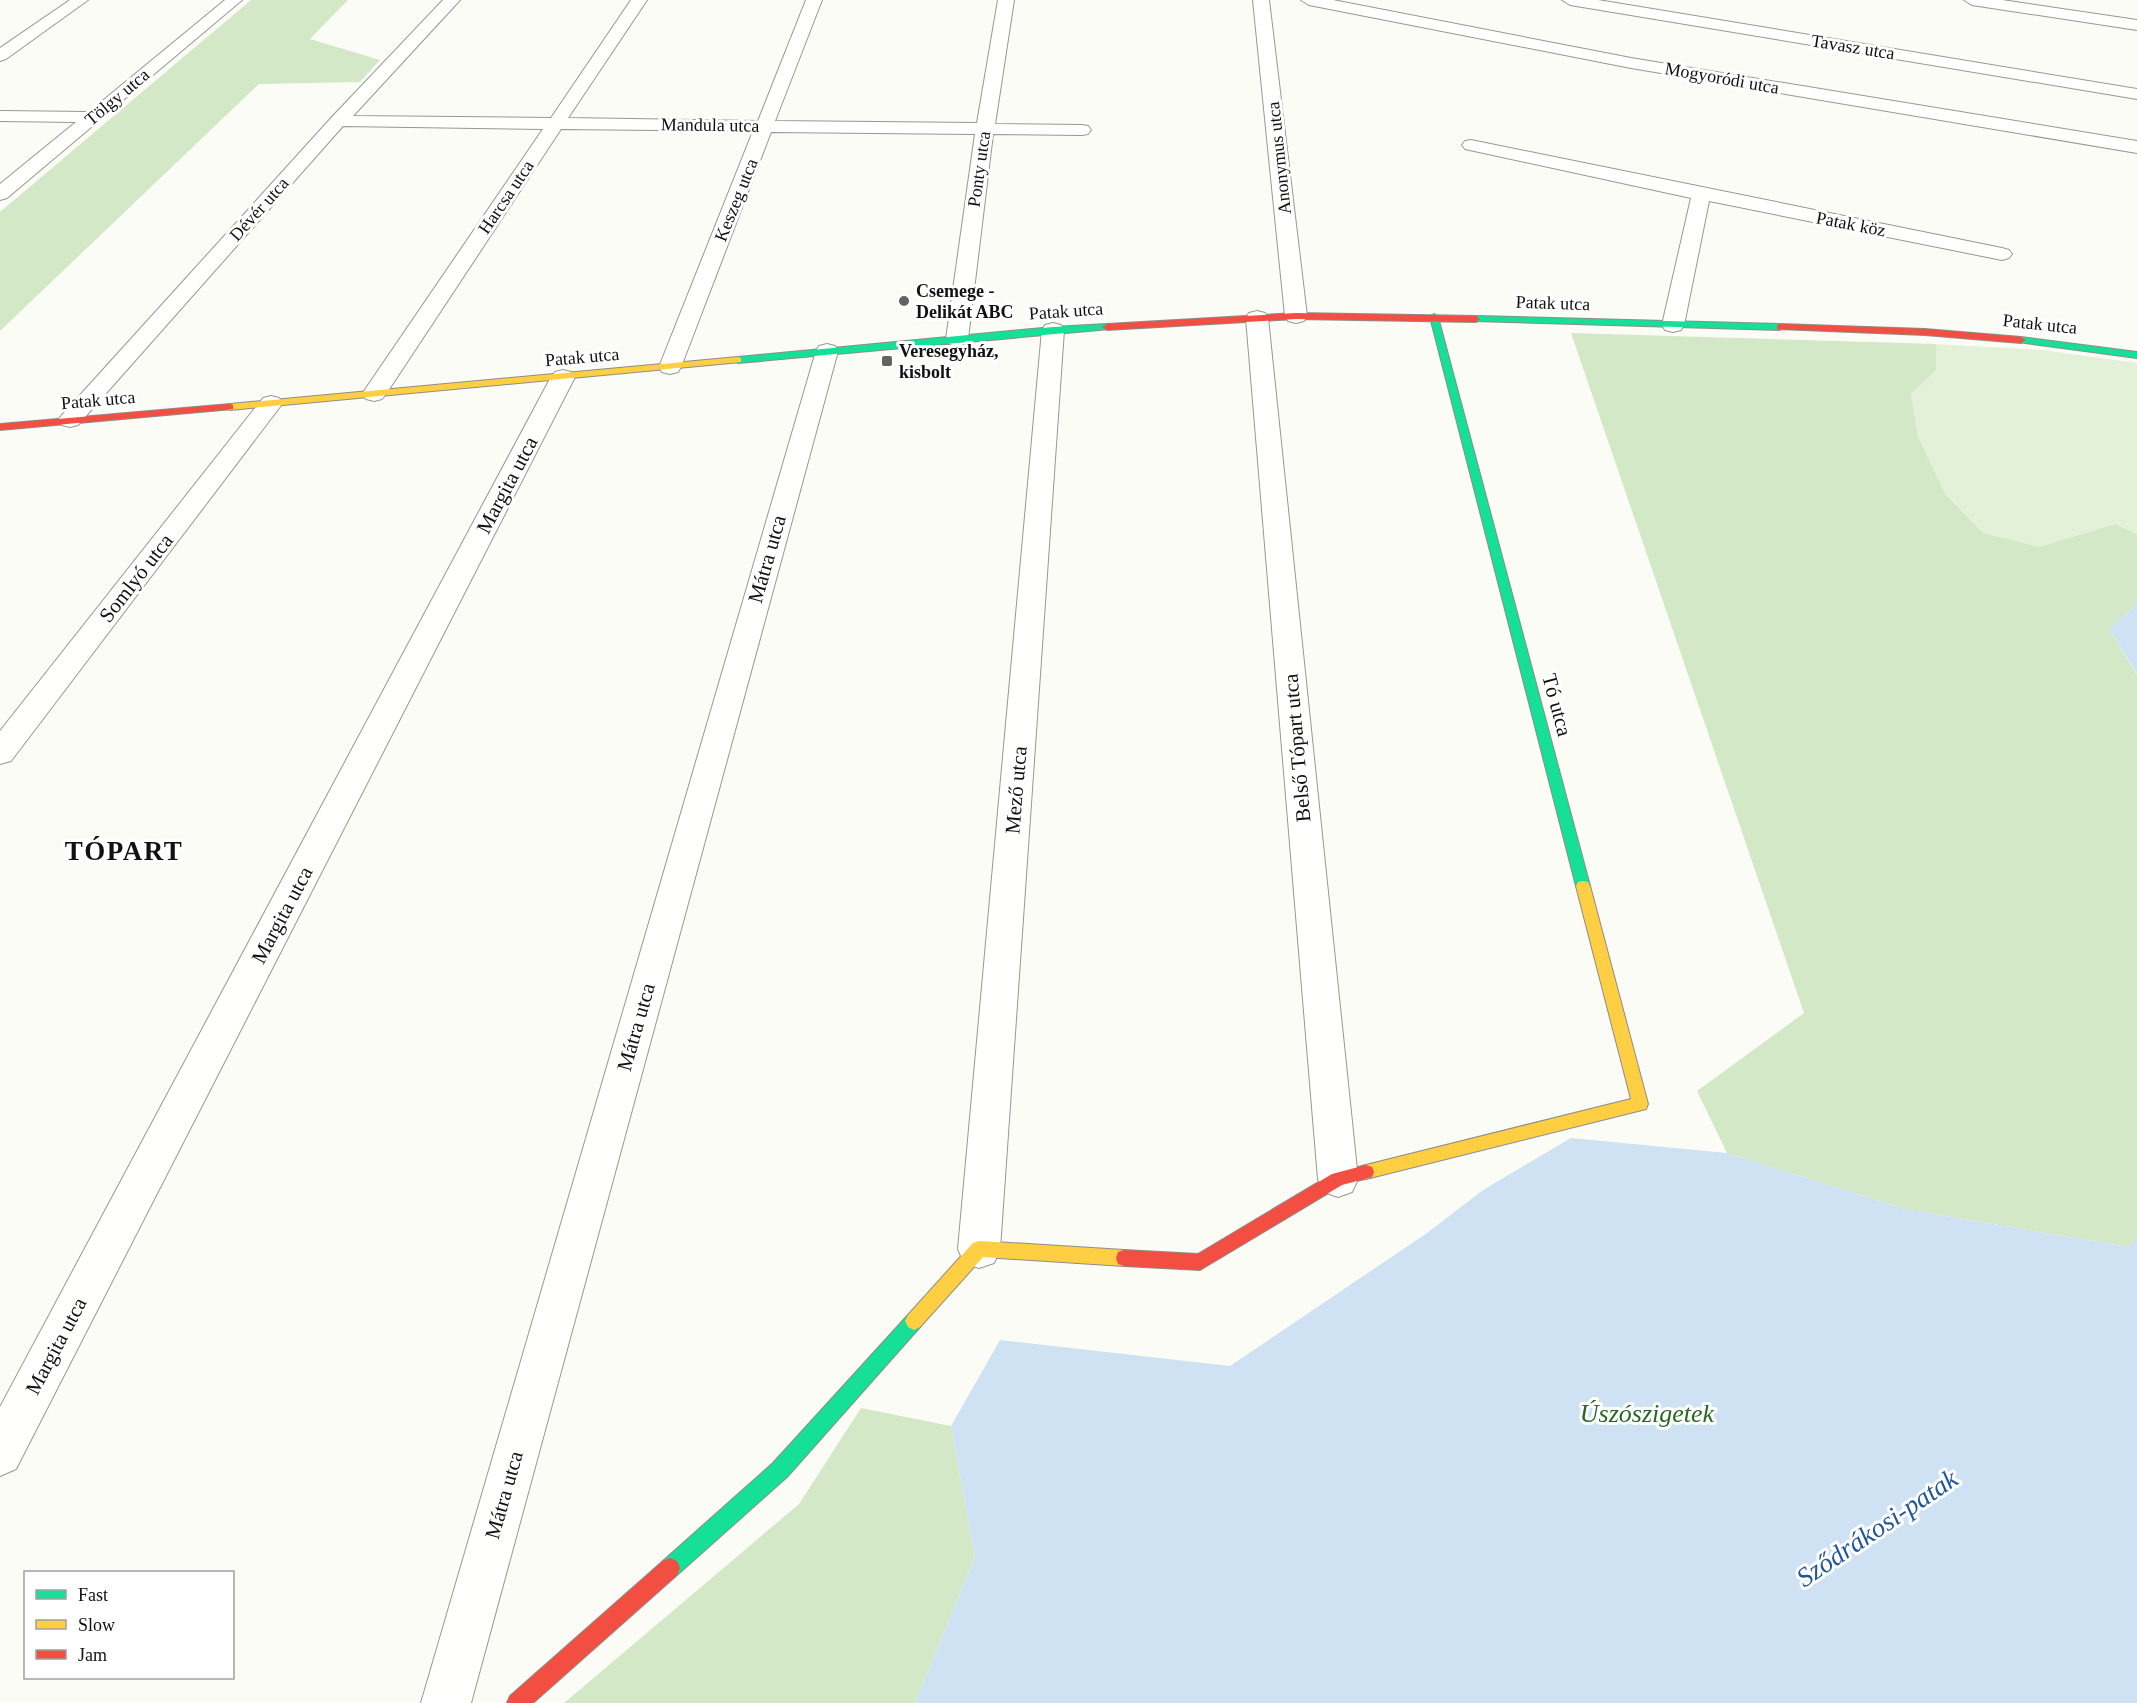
<svg xmlns="http://www.w3.org/2000/svg" width="2137" height="1703" viewBox="0 0 2137 1703" font-family="Georgia,serif">
	<style>
		.green { fill: #e3f1d8 }
		.forest { fill: #d3e8c7 }
		.water { fill: #cfe2f4 }
		.lines { fill: none; stroke-linecap: round; stroke-linejoin: round }
		.street-casing { stroke: #979795; stroke-width: 2 }
		.fast-casing { stroke: #8d8d8b; stroke-width: 2 }
		.slow-casing { stroke: #8d8d8b; stroke-width: 2 }
		.jam-casing { stroke: #8d8d8b; stroke-width: 2 }
		.street { fill: #fffffe; fill-rule: evenodd }
		.fast { fill: #16e098; fill-rule: evenodd }
		.slow { fill: #ffcf43; fill-rule: evenodd }
		.jam { fill: #f24e42; fill-rule: evenodd }
		.poi-dot { fill: #636362; stroke: #fff; stroke-width: 2 }
		.labels { text-anchor: middle; stroke-width: 6; stroke-linejoin: round; paint-order: stroke }
		.far-street-label { font-size: 18px; fill: #111; stroke: #fff }
		.far-poi-label { font-size: 18px; font-weight: bold; fill: #111; stroke: #fff; text-anchor: start }
		.street-label { font-size: 21px; fill: #111; stroke: #fff }
		.near-park-label { font-size: 26px; font-style: italic; fill: #296624; stroke: #fff }
		.district-label { font-size: 27px; font-weight: bold; letter-spacing: 1.5px; fill: #111; stroke: #fff }
		.near-water-label { font-size: 27px; font-style: italic; fill: #20569d; stroke: #fff }
	</style>
	<rect width="100%" height="100%" fill="#fcfcf7"/>
	<path class="green" d="M1936,344L2043,350L2137,363V534L2115,524L2046,545L2054,639L2025,544L1983,533L1946,495L1918,437L1911,394L1936,370Z"/>
	<g class="forest">
		<path d="M251,0H348L310,39L380,60L360,82L259,84L0,331V212Z"/>
		<path d="M1571,333L1936,344V370L1911,394L1918,437L1946,495L1983,533L2039,547L2115,524L2137,534V604L2109,629L2137,675V1238L2128,1247L1905,1209L1727,1153L1697,1091L1804,1013Z"/>
		<path d="M861,1408L951,1426L975,1557L915,1703H564L799,1504Z"/>
	</g>
	<g class="water">
		<path d="M2137,604V674L2109,629Z"/>
		<path d="M1571,1138L1727,1153L1905,1209L2128,1247L2137,1238V1703H915L975,1557L951,1426L1000,1340L1230,1366L1427,1233L1483,1190Z"/>
	</g>
	<g class="lines">
		<defs>
			<g id="street">
				<path d="M70,0H88L6,59L0,61V48Z"/>
				<path d="M225,0H242L7,198L0,200V184L76,122L0,121V111L89,112Z"/>
				<path d="M443,0H460L353,116L551,118L631,0H647L568,118L758,121L806,0H822L775,121L977,123L998,0H1014L995,124L1082,125L1088,126L1091,130L1088,134L1082,135L993,134L968,339L965,344L957,346L949,344L946,339L975,134L771,132L681,367L678,372L670,374L662,372L659,367L753,131L561,129L386,394L382,399L374,401L366,399L362,394L543,129L343,126L78,425L70,427L62,425L58,420L62,415L332,117Z"/>
				<path d="M1253,0H1269L1307,316L1304,321L1296,323L1288,321L1285,316Z"/>
				<path d="M1301,0H1333L1631,58L2137,141V153L1631,68L1309,5Z"/>
				<path d="M1562,0H1598L2137,89V99L1570,5Z"/>
				<path d="M1964,0H2002L2137,20V30L1972,5Z"/>
				<path d="M1471,140L2002,248L2009,250L2012,254L2009,258L2002,260L1709,201L1684,325L1681,330L1673,332L1665,330L1662,325L1691,198L1465,149L1462,145L1465,141Z"/>
				<path d="M1257,311L1265,313L1268,318L1358,1179L1352,1192L1338,1197L1324,1192L1318,1179L1246,318L1249,313Z"/>
				<path d="M1053,323L1061,325L1064,330L1000,1249L994,1263L979,1268L964,1263L958,1249L1042,330L1045,325Z"/>
				<path d="M827,344L835,346L838,351L471,1703H421L816,351L819,346Z"/>
				<path d="M563,370L571,372L575,377L16,1469L0,1476V1407L551,377L555,372Z"/>
				<path d="M271,396L279,398L283,403L279,408L11,761L0,764V731L263,398Z"/>
			</g>
			<g id="fast">
				<path d="M1434,314L1438,317L1590,886L1588,890H1578L1576,886L1430,317Z"/>
				<path d="M1476,316L1780,324L1785,327L1780,330L1473,321V317Z"/>
				<path d="M1107,324L1110,325V329L738,363L733,360L738,357L1053,327Z"/>
				<path d="M2021,337L2137,352V358L2018,342V338Z"/>
				<path d="M914,1312L920,1315L923,1321L920,1327L787,1477L677,1575L670,1578L663,1575L660,1568L663,1561L773,1463L908,1315Z"/>
			</g>
			<g id="slow">
				<path d="M738,357L741,358V362L230,410L225,407L230,404Z"/>
				<path d="M1583,881L1588,882L1590,886L1648,1104L1646,1109L1366,1179L1360,1177L1358,1172L1360,1167L1366,1165L1631,1099L1576,886L1578,882Z"/>
				<path d="M979,1241L1124,1250L1130,1252L1132,1258L1130,1264L1124,1266L983,1257L920,1327L914,1330L908,1327L905,1321L908,1315L973,1243Z"/>
			</g>
			<g id="jam">
				<path d="M1296,313L1476,316L1480,319L1476,322L1296,319L1107,330L1102,327L1107,324Z"/>
				<path d="M1780,324L1925,329L2021,337L2026,340L2021,343L1925,335L1777,329V325Z"/>
				<path d="M230,404L233,405V409L0,430V424Z"/>
				<path d="M1366,1165L1372,1167L1374,1172L1372,1177L1342,1185L1200,1270L1124,1266L1118,1264L1116,1258L1118,1252L1124,1250L1198,1254L1332,1174Z"/>
				<path d="M670,1558L677,1561L680,1568L677,1575L533,1703H507L510,1696L663,1561Z"/>
			</g>
		</defs>
		<use href="#street" class="street-casing"/>
		<use href="#fast" class="fast-casing"/>
		<use href="#slow" class="slow-casing"/>
		<use href="#jam" class="jam-casing"/>
		<use href="#street" class="street"/>
		<use href="#fast" class="fast"/>
		<use href="#slow" class="slow"/>
		<use href="#jam" class="jam"/>
	</g>
	<g class="poi-dot">
		<circle cx="904" cy="301" r="6"/>
		<rect x="881" y="355" width="12" height="12" rx="3"/>
	</g>
	<g class="labels">
		<g class="far-street-label">
			<text transform="translate(1853 47) rotate(9)" y="6">Tavasz utca</text>
			<text transform="translate(1722 78) rotate(10)" y="6">Mogyoródi utca</text>
			<text transform="translate(117 97) rotate(-40)" y="6">Tölgy utca</text>
			<text transform="translate(710 125) rotate(1)" y="6">Mandula utca</text>
			<text transform="translate(1279 158) rotate(-96)" y="6">Anonymus utca</text>
			<text transform="translate(979 169) rotate(-82)" y="6">Ponty utca</text>
			<text transform="translate(506 197) rotate(-56)" y="6">Harcsa utca</text>
			<text transform="translate(736 200) rotate(-68)" y="6">Keszeg utca</text>
			<text transform="translate(259 209) rotate(-48)" y="6">Dévér utca</text>
			<text transform="translate(1851 224) rotate(11)" y="6">Patak köz</text>
			<text transform="translate(1553 303) rotate(2)" y="6">Patak utca</text>
			<text transform="translate(1066 311) rotate(-4)" y="6">Patak utca</text>
			<text transform="translate(2040 324) rotate(6)" y="6">Patak utca</text>
			<text transform="translate(582 357) rotate(-5)" y="6">Patak utca</text>
			<text transform="translate(98 400) rotate(-5)" y="6">Patak utca</text>
		</g>
		<g class="far-poi-label">
			<text x="916" y="297">Csemege -<tspan x="916" dy="21">Delikát ABC</tspan></text>
			<text x="899" y="357">Veresegyház,<tspan x="899" dy="21">kisbolt</tspan></text>
		</g>
		<g class="street-label">
			<text transform="translate(507 485) rotate(-62)" y="7">Margita utca</text>
			<text transform="translate(767 559) rotate(-74)" y="7">Mátra utca</text>
			<text transform="translate(136 578) rotate(-52)" y="7">Somlyó utca</text>
			<text transform="translate(1557 705) rotate(75)" y="7">Tó utca</text>
			<text transform="translate(1297 748) rotate(-95)" y="7">Belső Tópart utca</text>
			<text transform="translate(1016 790) rotate(-85)" y="7">Mező utca</text>
			<text transform="translate(282 915) rotate(-62)" y="7">Margita utca</text>
			<text transform="translate(636 1027) rotate(-74)" y="7">Mátra utca</text>
			<text transform="translate(56 1346) rotate(-62)" y="7">Margita utca</text>
			<text transform="translate(504 1495) rotate(-74)" y="7">Mátra utca</text>
		</g>
		<g class="near-park-label">
			<text x="1647" y="1422">Úszószigetek</text>
		</g>
		<g class="district-label">
			<text x="124" y="860">TÓPART</text>
		</g>
		<g class="near-water-label">
			<text transform="translate(1877 1528) rotate(-34)" y="9">Sződrákosi-patak</text>
		</g>
	</g>
	<rect x="24" y="1571" width="210" height="108" fill="#ffffff" stroke="#a0a0a0" stroke-width="1.5"/>
	<rect x="36" y="1590" width="30" height="9" fill="#16e098" stroke="#a0a0a0" stroke-width="1.5"/>
	<text x="78" y="1601" font-size="18" fill="#111111">Fast</text>
	<rect x="36" y="1620" width="30" height="9" fill="#ffcf43" stroke="#a0a0a0" stroke-width="1.5"/>
	<text x="78" y="1631" font-size="18" fill="#111111">Slow</text>
	<rect x="36" y="1650" width="30" height="9" fill="#f24e42" stroke="#a0a0a0" stroke-width="1.5"/>
	<text x="78" y="1661" font-size="18" fill="#111111">Jam</text>
</svg>
